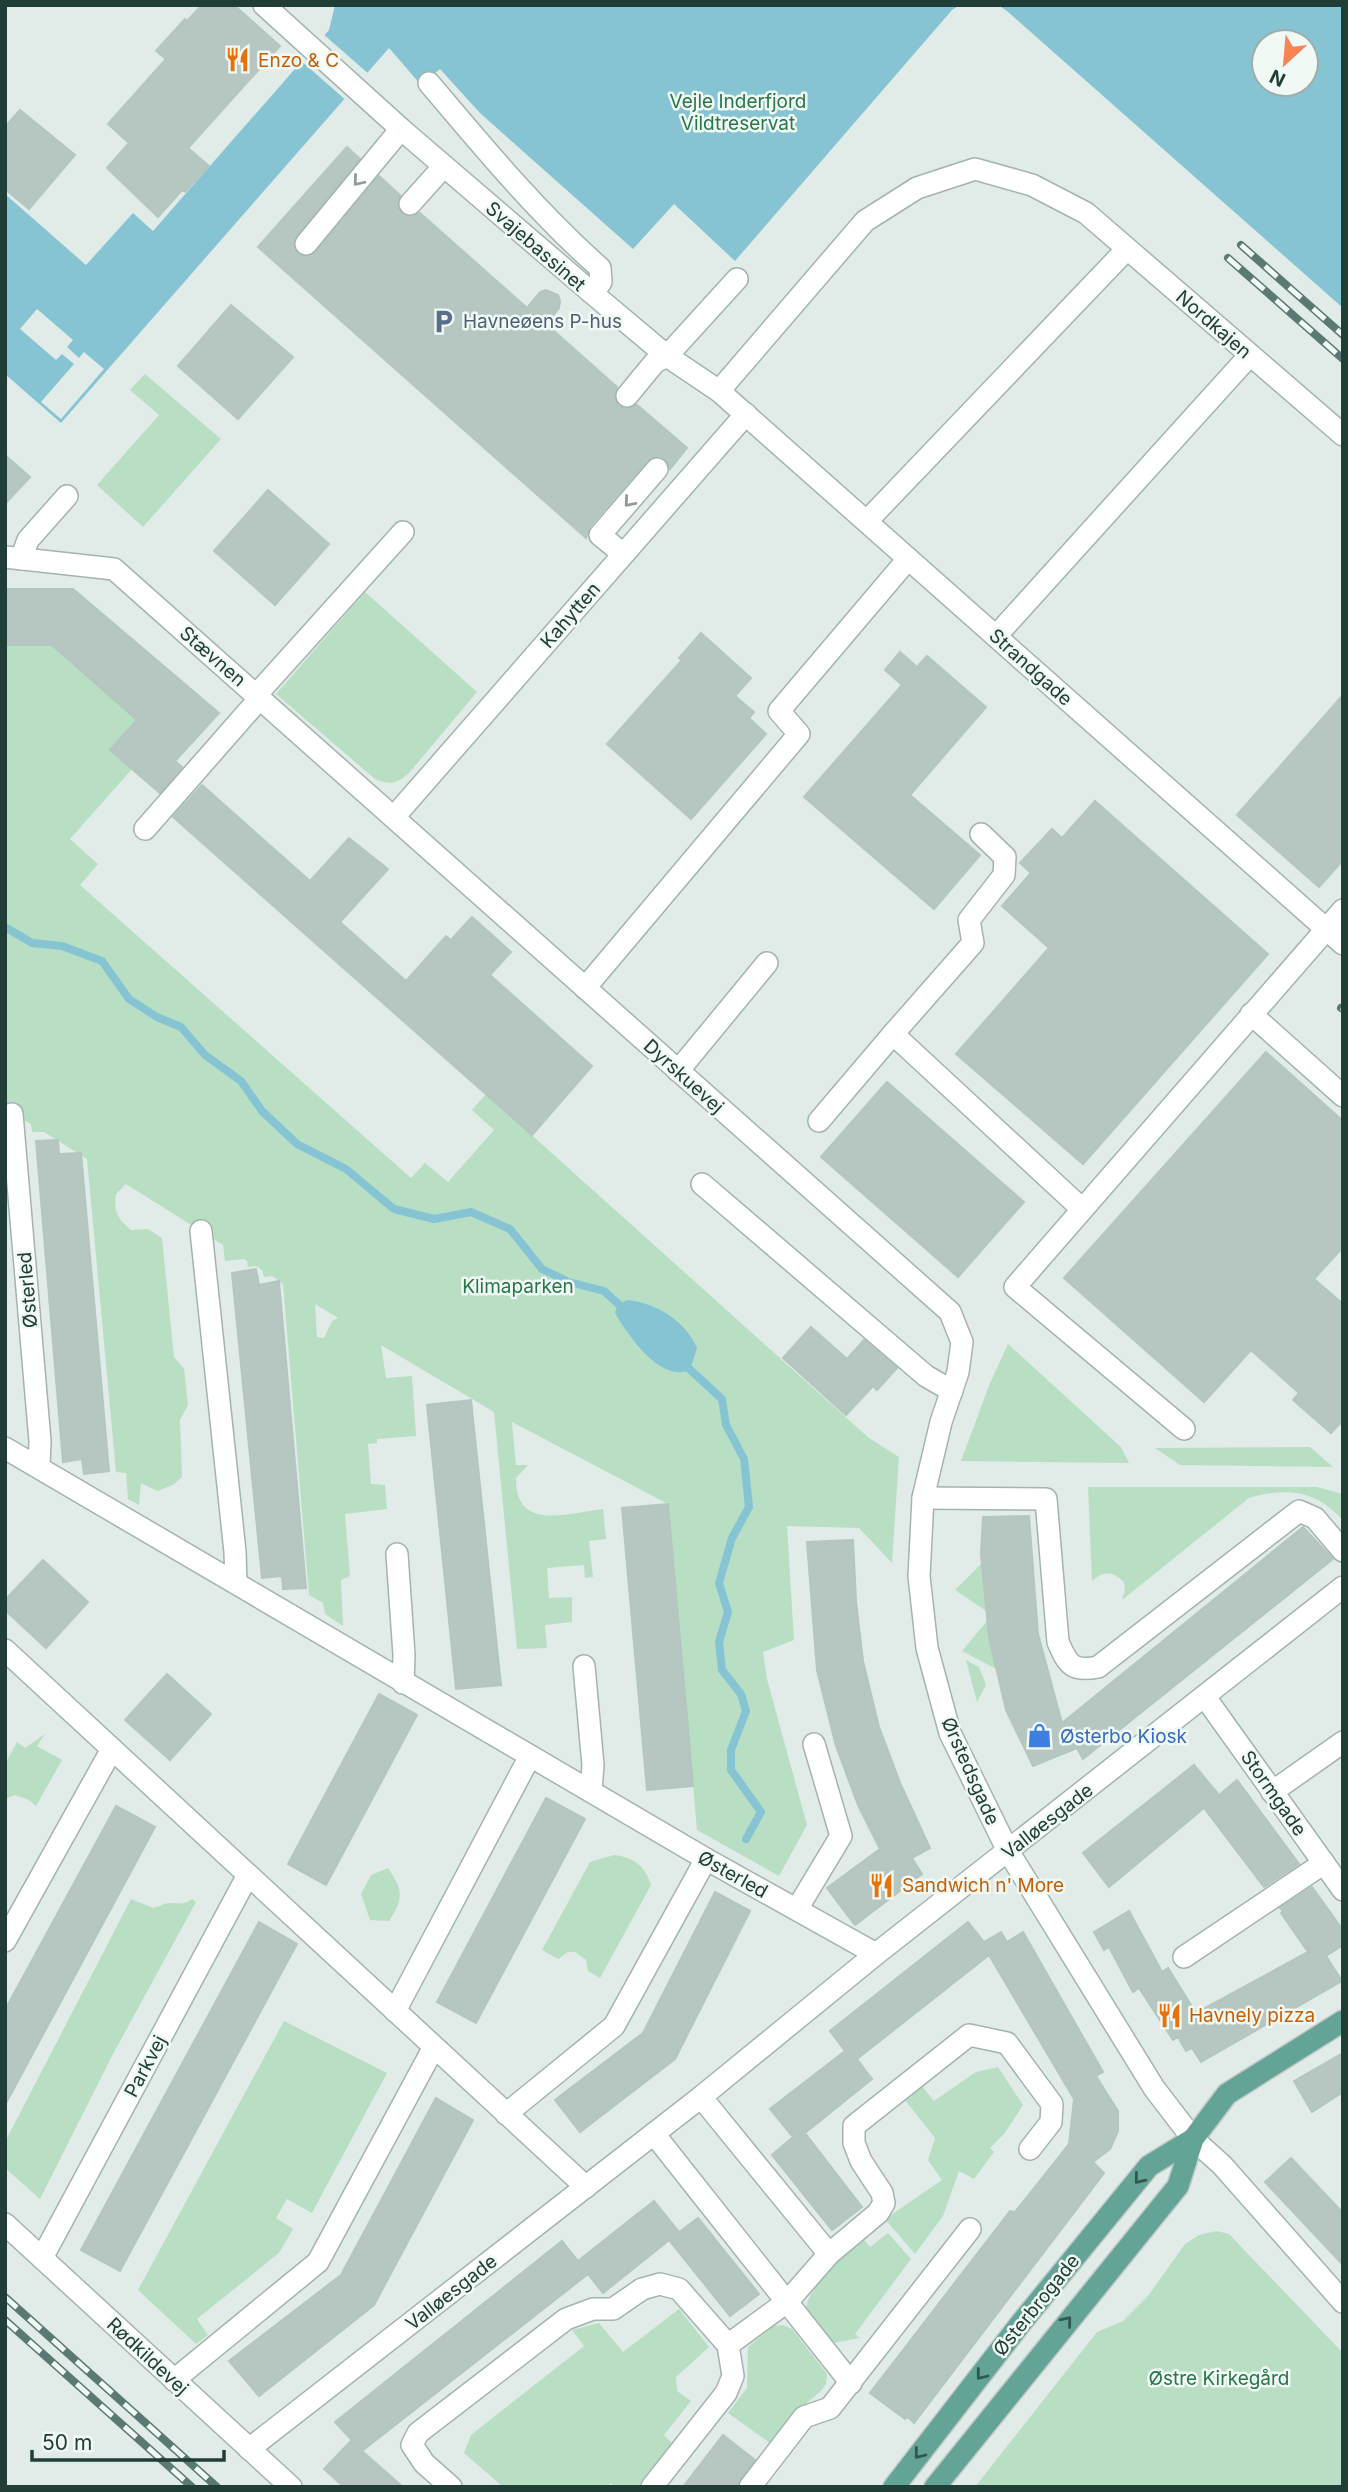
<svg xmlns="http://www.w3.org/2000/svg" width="1348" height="2492" viewBox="0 0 1348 2492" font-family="Inter,sans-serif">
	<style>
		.green { fill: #b8dfc4; fill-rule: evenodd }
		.water { fill: #86c4d4; fill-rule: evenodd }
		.pier { fill: #e1ece8 }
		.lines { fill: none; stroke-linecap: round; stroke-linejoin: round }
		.stream { stroke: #86c4d4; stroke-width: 8 }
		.building { fill: #b6c7c1; stroke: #b3c6bf; stroke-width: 2 }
		.minor-casing { stroke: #a3b4af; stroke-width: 24 }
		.major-casing { stroke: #c1c9c7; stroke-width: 24 }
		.minor { stroke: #fff; stroke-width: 21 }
		.major { stroke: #63a496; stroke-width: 21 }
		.rail-casing { stroke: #5b7973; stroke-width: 8 }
		.rail { stroke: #f1f9f5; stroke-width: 5; stroke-dasharray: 16; stroke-linecap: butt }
		.oneway { stroke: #909e9b }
		.oneway2 { stroke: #31584f }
		.labels { text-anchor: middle; stroke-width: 5; stroke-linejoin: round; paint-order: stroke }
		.food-label { font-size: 19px; fill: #c56008; stroke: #f1f9f5; text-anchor: start }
		.park-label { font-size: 19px; fill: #28774a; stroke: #f1f9f5 }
		.street-label { font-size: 19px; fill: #203e37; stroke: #f1f9f5 }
		.service-label { font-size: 19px; fill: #4e5e75; stroke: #f1f9f5; text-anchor: start }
		.shop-label { font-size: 19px; fill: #366cbe; stroke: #f1f9f5; text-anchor: start }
	</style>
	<rect width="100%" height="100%" fill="#e1ece8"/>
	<g class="green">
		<path d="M145,374L221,439L143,527L97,485L159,415L130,390Z"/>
		<path d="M365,592L477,692L409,773C397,784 390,785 375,779L276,694Z"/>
		<path d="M5,645H52L137,720L110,750L132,769L70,839L98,864L80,885L411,1178L425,1163L448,1182L494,1130L472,1110L486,1094L869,1438L899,1457L892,1563L859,1528L787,1526L794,1640L763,1652L767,1679L807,1825L779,1876L697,1830L668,1504L512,1422L516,1465H528L516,1478C515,1532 568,1513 603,1509L606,1539L589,1541L593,1577L585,1578L584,1565L547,1568L549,1598L572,1597V1622L545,1625L547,1648L517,1649L494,1412L381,1345L386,1378L412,1376L416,1436L377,1439V1443L368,1444L371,1484L385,1485L387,1509L345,1514L350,1576L341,1580L343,1626L325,1614L323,1603L309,1595L283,1284L272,1276L264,1277L262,1270L256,1266L248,1267L247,1261L244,1259L225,1261L223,1245L126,1184L116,1194C113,1212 118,1219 131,1230L148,1229L162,1238L174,1357L184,1369L188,1405L180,1420L182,1477L173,1485L157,1491L141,1483L139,1505L128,1499L126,1473L116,1472L87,1159L44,1132H32L31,1124L5,1109ZM315,1304L338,1318L332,1321L324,1338L317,1337Z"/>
		<path d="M1008,1344L1121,1447L1129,1463L961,1461L990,1383Z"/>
		<path d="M1310,1447L1333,1467L1180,1465L1155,1448Z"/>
		<path d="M1088,1487H1317L1343,1494V1520C1315,1490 1288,1487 1249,1498L1122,1600L1125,1590L1124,1582C1112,1571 1104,1571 1092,1581Z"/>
		<path d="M982,1563L986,1611L955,1590Z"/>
		<path d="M987,1621L996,1669L962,1651Z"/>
		<path d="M966,1660L979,1667L986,1685L977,1702Z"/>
		<path d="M45,1734L37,1746L62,1760L36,1806L29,1800L15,1795L5,1799V1764L17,1742L25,1748Z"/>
		<path d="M614,1855C634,1857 645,1866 651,1885L600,1978L588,1971L586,1960L575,1952H568L558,1959L542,1950L590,1862Z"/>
		<path d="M388,1868C403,1890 404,1899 389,1921L370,1920L361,1894L371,1875Z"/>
		<path d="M131,1899L153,1908C157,1907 160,1906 164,1904C175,1901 182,1907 192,1899L196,1902L113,2054L40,2199L5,2168V2142Z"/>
		<path d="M284,2021L387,2073L312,2213L287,2199L276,2218L293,2229L279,2253L197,2319L208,2335L196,2344L138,2290Z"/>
		<path d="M998,2067L1023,2105L1004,2134L990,2148L994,2152L974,2179L959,2171L943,2216L915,2254L885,2219L942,2180L928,2160L935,2138L904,2099L921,2085L934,2101L976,2072Z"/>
		<path d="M1217,2231L1229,2234L1343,2353V2487H975L1097,2332L1123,2321L1148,2296L1185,2244L1199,2235Z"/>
		<path d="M888,2233L911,2259L855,2334L860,2338L832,2343L806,2310C807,2287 845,2253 862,2237L870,2247Z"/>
		<path d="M679,2309L709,2347L676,2377L677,2391L691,2401L664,2435L674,2445L643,2487H615L610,2483L609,2485L611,2487H503L464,2453L471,2435L584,2346L572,2330L599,2323L623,2352Z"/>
		<path d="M783,2325L792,2329L827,2374L826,2384L821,2391L795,2413L770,2443L728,2413L747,2388L748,2347L774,2326Z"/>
	</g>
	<g class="water">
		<path d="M335,5H960L952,10L735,261L674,204L633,249L480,113L440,69L421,85L389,48L61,423L5,374V194L86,265L133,213L153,231L329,30Z"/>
		<path d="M998,5H1343V308L1007,11ZM1264,42H1306V84H1264Z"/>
		<path d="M628,1300C658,1304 684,1320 697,1348L690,1370C660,1383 628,1335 615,1313L618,1304Z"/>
	</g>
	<g class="pier">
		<path d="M322,33L371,76L348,102L299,59Z"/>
		<path d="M37,309L73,340L67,347L79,358L84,352L104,369L61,419L41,402L74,364L62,354L56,360L20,329Z"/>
	</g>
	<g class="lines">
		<g class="stream">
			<path d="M5,927L32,943L62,946L102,961L129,999L157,1017L181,1027L205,1055L241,1081L262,1111L297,1144L346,1169L394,1209L434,1219L471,1212L510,1229L542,1269L569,1282L604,1291L626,1311"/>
			<path d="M685,1365L722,1399L726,1425L744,1459L749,1507L732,1538L719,1583L728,1612L719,1642L722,1670L741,1694L746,1711L731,1750V1770L761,1812L746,1839"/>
		</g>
	</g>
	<g class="building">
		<path d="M202,5H234L280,46L188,148L209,166L185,192L182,190L158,217L107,168L129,143L108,124L166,59L156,51L185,19L187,21Z"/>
		<path d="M20,110L75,155L29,209L5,189V127Z"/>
		<path d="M347,147L360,159L296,236L293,242L297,254L304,257L316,252L379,176L400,195L397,207L402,214L413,217L420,213L527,308L540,292L546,290L558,295L560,301L559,308L546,324L617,387L614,395L618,406L626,409L637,405L687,448L670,469L666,460L660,456L648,460L590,526L586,538L258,247Z"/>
		<path d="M231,305L293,357L238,419L178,366Z"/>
		<path d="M5,455L30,477L5,504Z"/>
		<path d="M268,490L329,544L275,605L214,551Z"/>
		<path d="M5,589H73L219,713L175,761L182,767L160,793L110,750L137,720L52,645H5Z"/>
		<path d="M701,633L751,678L735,696L754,712L749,718L766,734L691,819L607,744L682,660L679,658Z"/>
		<path d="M900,652L917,667L927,656L986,707L910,795L980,855L934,909L804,797L902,685L885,670Z"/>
		<path d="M1343,695V860L1319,887L1237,815Z"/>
		<path d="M202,785L310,881L349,838L388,869L340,922L406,981L446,936L451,940L472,917L511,952L490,975L592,1066L532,1135L173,817Z"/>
		<path d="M1095,801L1268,954L1083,1164L956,1054L1049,948L1002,906L1031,873L1020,863L1052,829L1062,838Z"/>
		<path d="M1266,1052L1343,1121V1247L1314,1279L1343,1304V1420L1331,1433L1293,1400L1299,1393L1251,1350L1204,1402L1064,1278Z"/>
		<path d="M887,1082L1024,1202L958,1277L821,1157Z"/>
		<path d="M58,1140L59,1154L81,1153L109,1471L84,1474L82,1459L63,1462L36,1141Z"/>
		<path d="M256,1269L259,1285L279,1281L306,1588L283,1589L282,1576L262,1578L232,1273Z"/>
		<path d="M811,1327L847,1359L864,1340L897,1368L877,1390L873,1386L846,1415L783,1358Z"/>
		<path d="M471,1400L501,1685L456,1689L427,1405Z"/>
		<path d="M668,1504L693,1786L647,1790L622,1508Z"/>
		<path d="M1029,1516L1038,1634L1062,1723L1303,1527L1333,1559L1083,1759L1077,1748L1033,1766L1006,1710L989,1637L981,1554L983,1517Z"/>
		<path d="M853,1540L856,1601L863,1661L879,1727L901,1785L930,1848L912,1858L922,1874L855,1925L827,1888L880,1849L858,1805L836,1746L817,1670L807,1542Z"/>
		<path d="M43,1560L88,1602L46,1648L5,1610V1600Z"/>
		<path d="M167,1674L211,1714L170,1760L125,1720Z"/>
		<path d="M379,1694L417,1715L326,1885L288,1864Z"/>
		<path d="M1194,1765L1219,1795L1237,1780L1299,1864L1264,1887L1204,1808L1109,1887L1083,1853Z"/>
		<path d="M546,1798L585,1819L476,2023L437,2002Z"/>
		<path d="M116,1806L155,1827L5,2105V2010Z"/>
		<path d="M1312,1887L1343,1930V1945L1326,1956L1342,1981L1201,2062L1192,2048L1186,2051L1178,2037L1173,2040L1139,1988L1133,1992L1109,1947L1104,1950L1094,1932L1129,1911L1162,1972L1168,1968L1196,2013L1308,1952L1281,1913L1283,1911L1280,1908Z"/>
		<path d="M715,1892L750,1911L675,2059L580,2132L555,2100L643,2033Z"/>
		<path d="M259,1922L297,1944L120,2271L81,2250Z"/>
		<path d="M968,1922L984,1942L1001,1932L1007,1942L1023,1932L1103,2072L1096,2076L1118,2111V2131L1110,2149L1093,2162L1104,2173L914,2423L908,2417L905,2419L870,2393L1010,2211L1015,2212L1069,2144L1074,2099L989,1955L857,2059L872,2079L805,2133L862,2207L832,2230L772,2155L793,2137L770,2109L845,2051L830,2031Z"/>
		<path d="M1343,2053V2092L1312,2112L1294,2081Z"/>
		<path d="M436,2098L473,2120L374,2305L259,2396L229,2361L341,2275Z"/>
		<path d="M1291,2158L1343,2213V2265L1265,2182Z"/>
		<path d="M654,2201L679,2232L603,2293L588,2274L362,2451L403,2487H344L324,2469L351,2441L362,2451L335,2422L562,2241L585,2270L578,2261Z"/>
		<path d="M698,2218L759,2294L730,2316L669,2240Z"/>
		<path d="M723,2435L755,2460L736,2487H683Z"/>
	</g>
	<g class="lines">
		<defs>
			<g id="minor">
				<path d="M264,5L401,129L592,293L667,356L719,391L1343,944"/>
				<path d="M429,83C483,147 537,212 600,268L601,282L592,293"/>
				<path d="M410,204L444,166"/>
				<path d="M306,244L401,129"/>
				<path d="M719,391L865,221L917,188L975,169L1032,185L1086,213L1343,435"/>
				<path d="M627,396L655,362L667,356L737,279"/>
				<path d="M867,521L1127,249"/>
				<path d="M623,554L600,535L657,469"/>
				<path d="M5,557L114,569L950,1312L962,1342L958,1372L941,1422L923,1498L919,1576L927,1648L950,1733L1008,1851L1154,2088L1193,2139L1222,2165L1343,2302"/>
				<path d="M21,559L28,540L67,496"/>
				<path d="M996,636L1250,355"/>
				<path d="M257,694L403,532"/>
				<path d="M394,817L746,414"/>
				<path d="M145,829L261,697"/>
				<path d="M585,988L799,734L779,711L908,559"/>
				<path d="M1251,1014L1343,1096"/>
				<path d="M893,1034L973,943L969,920L1004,875L1005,857L981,834"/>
				<path d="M678,1071L767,963"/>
				<path d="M12,1114L40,1441L39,1467"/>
				<path d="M819,1121L893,1034L1082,1209"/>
				<path d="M702,1184L926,1376L952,1391"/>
				<path d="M201,1231L235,1552L236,1582"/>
				<path d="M1184,1429L1015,1287L1343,910"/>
				<path d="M5,1448L706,1859L876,1954"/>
				<path d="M923,1498L1046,1499L1058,1642C1068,1665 1072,1672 1098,1667L1299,1511L1315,1518L1343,1551"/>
				<path d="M397,1554L404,1655L403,1683"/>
				<path d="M5,1650L586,2187"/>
				<path d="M584,1666L593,1765L591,1791"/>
				<path d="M1205,1697L1343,1890"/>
				<path d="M1272,1792L1343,1742"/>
				<path d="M797,1909L841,1836L814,1744"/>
				<path d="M5,1941L112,1749"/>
				<path d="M1184,1957L1324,1863"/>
				<path d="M395,2011L530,1756"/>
				<path d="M701,2097L829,2254"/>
				<path d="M506,2114L614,2026L706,1859"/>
				<path d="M654,2134L851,2383"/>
				<path d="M5,2224L291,2487"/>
				<path d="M42,2258L248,1875"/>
				<path d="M174,2380L318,2262L434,2047"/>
				<path d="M249,2449L701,2097L876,1954L1343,1587"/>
				<path d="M451,2487L424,2463L412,2445L418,2433L566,2319L593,2309H613L642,2289L660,2284L679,2289L728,2345"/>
				<path d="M652,2487L726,2393L733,2376L728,2345L788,2301L829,2254L878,2213L884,2203L882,2193L861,2161L854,2143V2126L969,2035L1007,2043L1052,2104L1051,2122L1030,2149"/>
				<path d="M750,2487L804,2417L830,2408L970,2229"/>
			</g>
			<g id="major">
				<path d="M894,2487L1021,2323L1149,2166L1193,2139"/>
				<path d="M935,2487L1178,2186L1193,2139L1227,2094L1343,2021"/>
			</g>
		</defs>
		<use href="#minor" class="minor-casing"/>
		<use href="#major" class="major-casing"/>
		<use href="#minor" class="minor"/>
		<use href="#major" class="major"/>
		<defs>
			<g id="rail">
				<path d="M1241,245L1343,335"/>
				<path d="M1228,258L1343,359"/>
				<path d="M1341,1008L1343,1009"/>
				<path d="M5,2297L217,2487"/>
				<path d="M5,2320L192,2487"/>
			</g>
		</defs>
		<use href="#rail" class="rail-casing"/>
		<use href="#rail" class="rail"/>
	</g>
	<defs><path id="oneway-chevron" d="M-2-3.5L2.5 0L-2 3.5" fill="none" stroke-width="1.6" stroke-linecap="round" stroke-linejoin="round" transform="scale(1.75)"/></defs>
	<g class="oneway">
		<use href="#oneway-chevron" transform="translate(358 181) rotate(130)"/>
		<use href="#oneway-chevron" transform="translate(629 502) rotate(131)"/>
	</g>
	<g class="oneway2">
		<use href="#oneway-chevron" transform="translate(1139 2179) rotate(129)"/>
		<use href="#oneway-chevron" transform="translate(1067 2321) rotate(-51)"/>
		<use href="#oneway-chevron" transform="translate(981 2375) rotate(128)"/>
		<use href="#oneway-chevron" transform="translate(919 2454) rotate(128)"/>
	</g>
	<defs>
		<symbol id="restaurant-bare" viewBox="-9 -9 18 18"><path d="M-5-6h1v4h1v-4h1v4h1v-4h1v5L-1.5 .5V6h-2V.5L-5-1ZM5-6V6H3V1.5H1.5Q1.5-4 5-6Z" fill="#e8710a" stroke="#f1f9f5" stroke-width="2.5" paint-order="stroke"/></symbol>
		<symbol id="parking-bare" viewBox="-9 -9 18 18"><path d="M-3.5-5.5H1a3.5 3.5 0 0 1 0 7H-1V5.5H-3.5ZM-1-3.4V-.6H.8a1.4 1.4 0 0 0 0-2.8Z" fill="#5c6f8a" stroke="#f1f9f5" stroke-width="2.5" paint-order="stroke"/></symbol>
		<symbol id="shop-bare" viewBox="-9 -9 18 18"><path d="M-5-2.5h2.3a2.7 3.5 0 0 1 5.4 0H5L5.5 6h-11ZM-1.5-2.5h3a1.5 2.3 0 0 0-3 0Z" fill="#3f7fe0" stroke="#f1f9f5" stroke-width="2.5" paint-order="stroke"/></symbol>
	</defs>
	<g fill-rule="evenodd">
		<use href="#restaurant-bare" x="220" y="42" width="35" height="35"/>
		<use href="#parking-bare" x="426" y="304" width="35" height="35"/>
		<use href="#shop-bare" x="1022" y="1718" width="35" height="35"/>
		<use href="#restaurant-bare" x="864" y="1868" width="35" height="35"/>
		<use href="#restaurant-bare" x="1152" y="1998" width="35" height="35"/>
	</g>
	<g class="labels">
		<g class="food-label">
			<text x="258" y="67">Enzo &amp; C</text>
			<text x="902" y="1892">Sandwich n' More</text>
			<text x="1189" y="2022">Havnely pizza</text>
		</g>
		<g class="park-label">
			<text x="738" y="108">Vejle Inderfjord<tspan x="738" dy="22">Vildtreservat</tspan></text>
			<text x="518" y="1293">Klimaparken</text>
			<text x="1219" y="2385">Østre Kirkegård</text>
		</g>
		<g class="street-label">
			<text transform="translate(536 246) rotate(41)" y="7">Svajebassinet</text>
			<text transform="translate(1214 324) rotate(41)" y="7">Nordkajen</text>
			<text transform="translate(570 615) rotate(-49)" y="7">Kahytten</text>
			<text transform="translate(213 656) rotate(41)" y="7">Stævnen</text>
			<text transform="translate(1031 667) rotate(42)" y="7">Strandgade</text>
			<text transform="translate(684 1076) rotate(42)" y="7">Dyrskuevej</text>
			<text transform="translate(27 1290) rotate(-95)" y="7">Østerled</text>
			<text transform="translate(971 1771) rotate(66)" y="7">Ørstedsgade</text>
			<text transform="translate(1274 1793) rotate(55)" y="7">Stormgade</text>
			<text transform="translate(1047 1821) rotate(-38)" y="7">Valløesgade</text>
			<text transform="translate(733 1874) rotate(29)" y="7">Østerled</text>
			<text transform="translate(145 2066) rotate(-62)" y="7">Parkvej</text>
			<text transform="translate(451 2292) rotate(-38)" y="7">Valløesgade</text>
			<text transform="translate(1036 2305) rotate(-51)" y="7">Østerbrogade</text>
			<text transform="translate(148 2356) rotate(43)" y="7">Rødkildevej</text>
		</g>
		<g class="service-label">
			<text x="463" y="328">Havneøens P-hus</text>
		</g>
		<g class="shop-label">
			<text x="1060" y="1743">Østerbo Kiosk</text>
		</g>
	</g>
	<rect width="1348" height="2492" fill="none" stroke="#203e37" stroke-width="14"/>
	<g transform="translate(1285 63) rotate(206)"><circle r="33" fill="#f1f9f5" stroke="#9daea9" stroke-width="2"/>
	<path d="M0-5L12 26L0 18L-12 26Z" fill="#f98352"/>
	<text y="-10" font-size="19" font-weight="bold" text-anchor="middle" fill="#203e37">N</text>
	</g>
	<path d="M32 2450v10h192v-10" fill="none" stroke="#203e37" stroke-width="3.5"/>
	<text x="42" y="2450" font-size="21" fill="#203e37" stroke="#f1f9f5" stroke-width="5" paint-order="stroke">50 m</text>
</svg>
